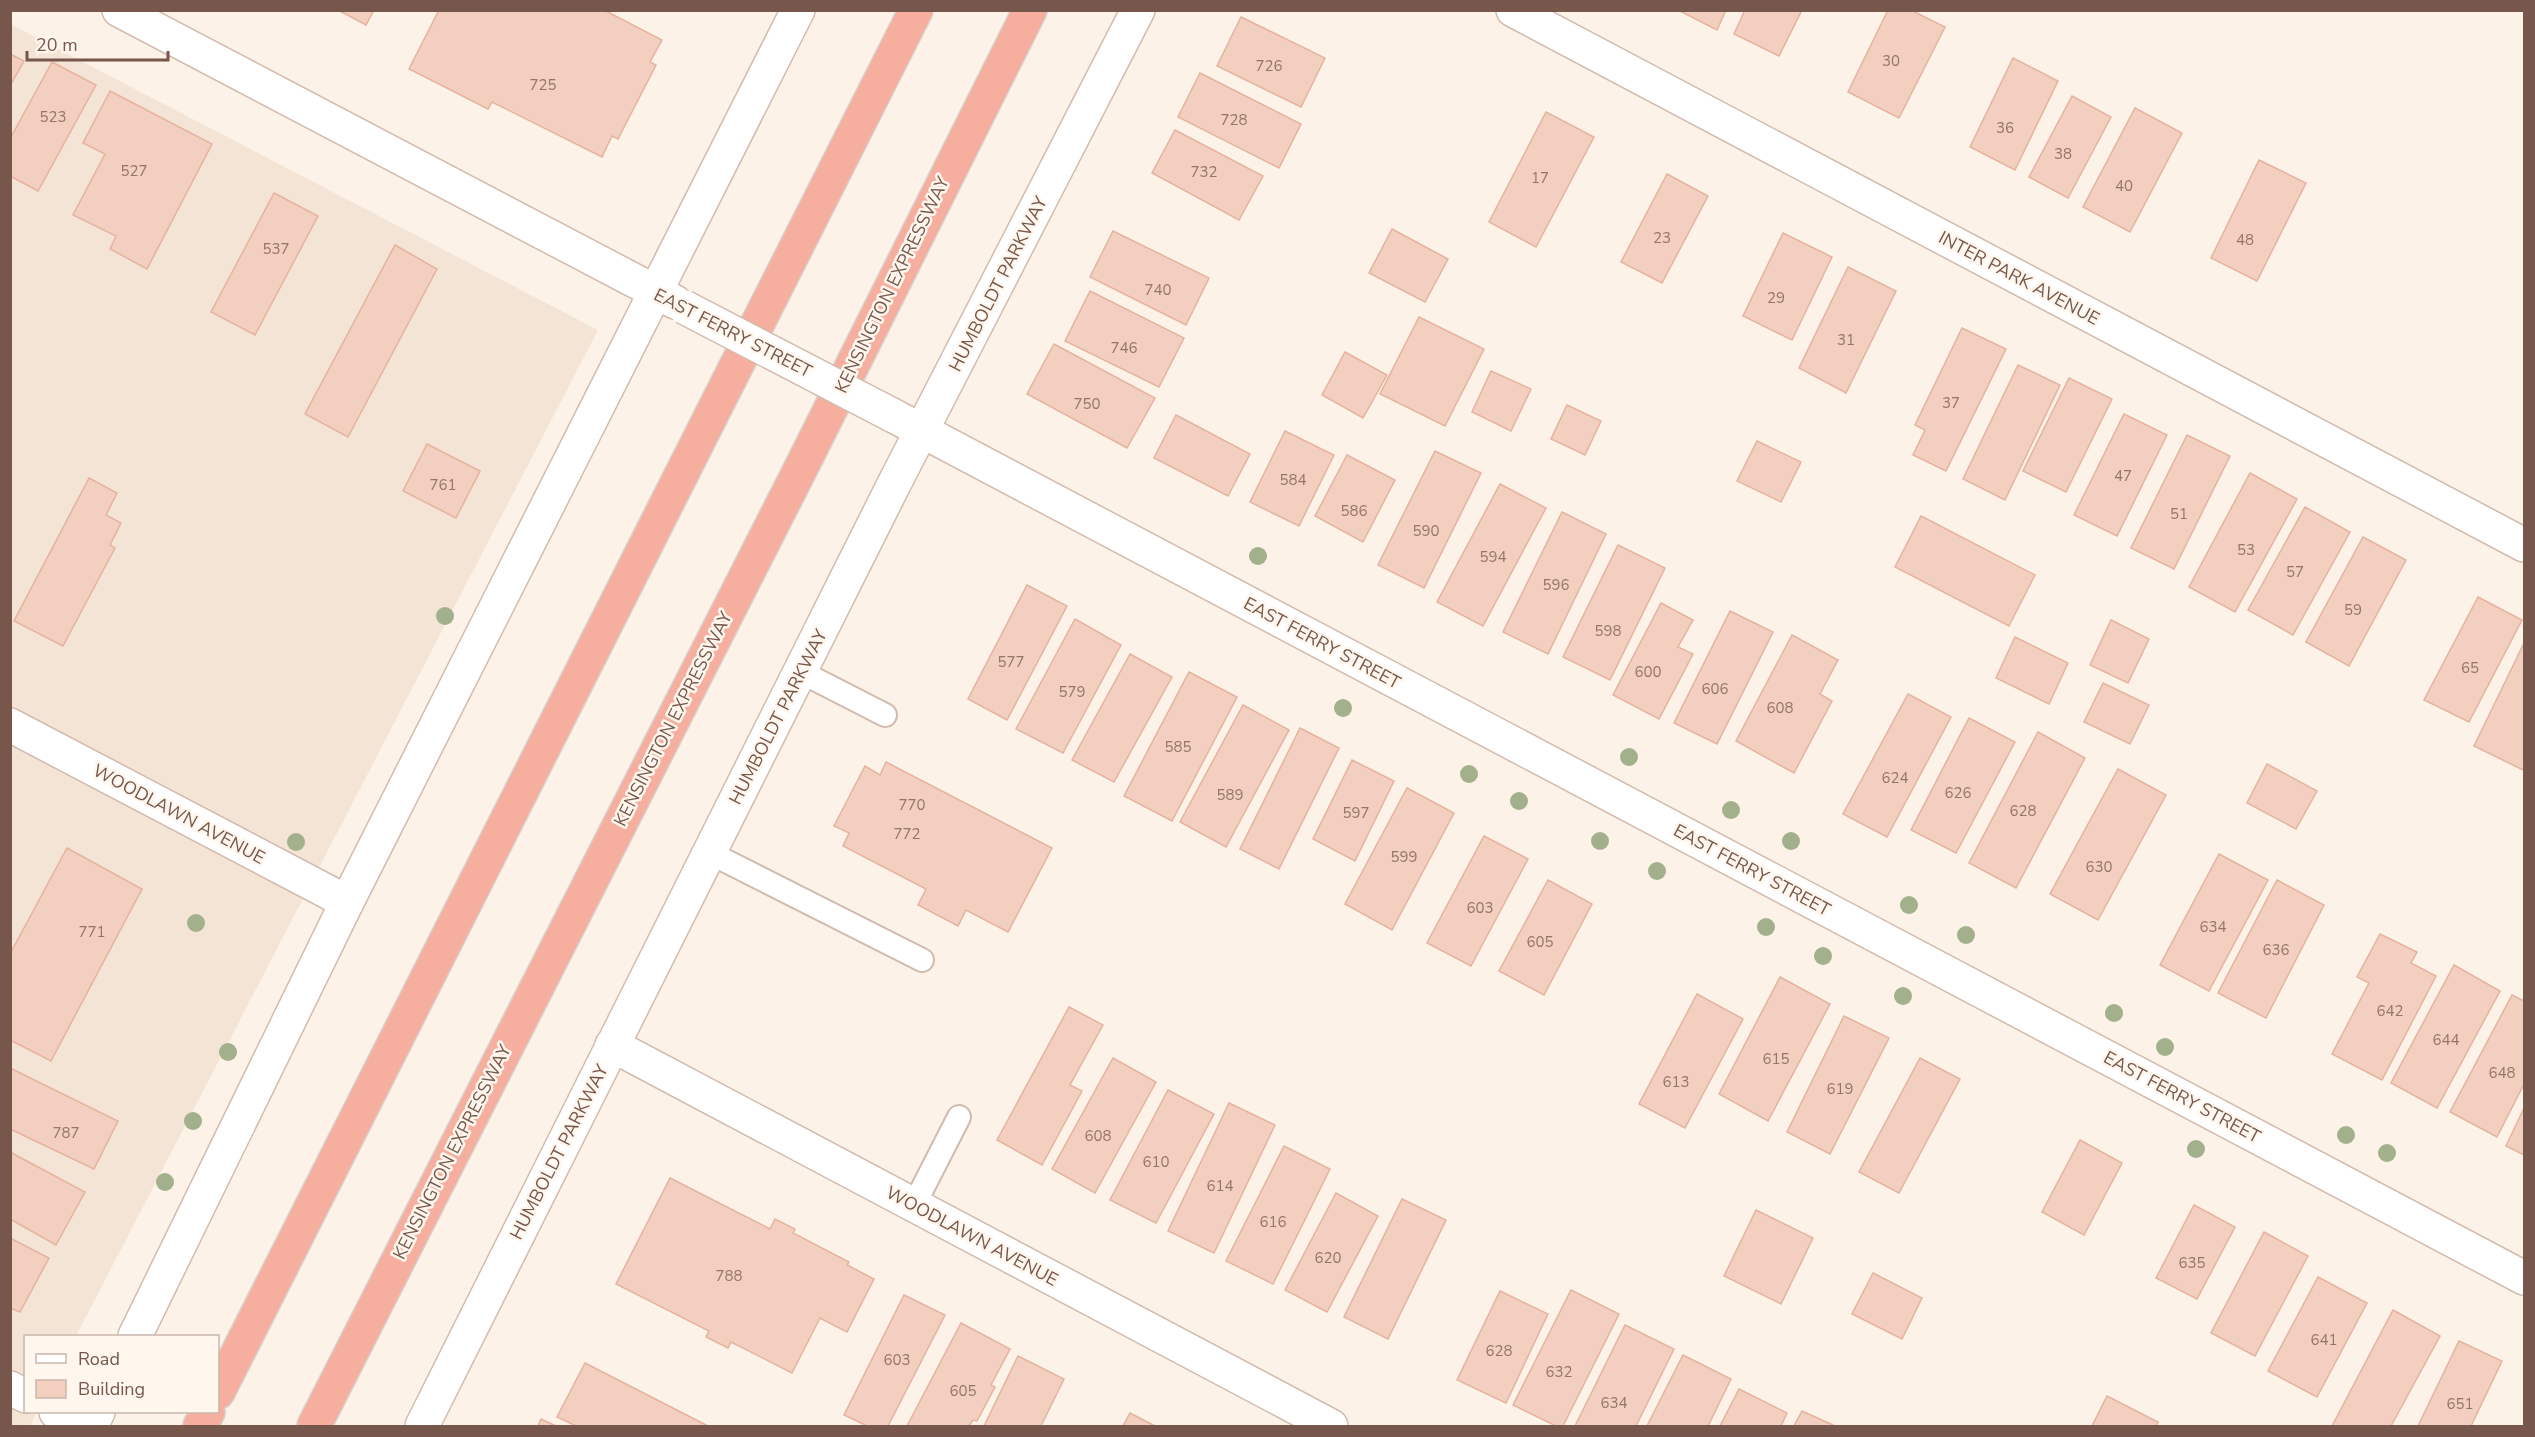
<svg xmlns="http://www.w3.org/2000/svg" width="2535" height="1437" viewBox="0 0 2535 1437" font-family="'Nunito Sans',sans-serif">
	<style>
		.residential { fill: #f4e4d5 }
		.building { fill: #f2cfbe; stroke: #e5b39f; stroke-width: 1.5 }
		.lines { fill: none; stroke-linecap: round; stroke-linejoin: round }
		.lane-casing { stroke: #d1bbaf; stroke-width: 26 }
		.street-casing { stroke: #d1bbaf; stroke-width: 36 }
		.secondary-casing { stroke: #d4bbad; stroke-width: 36 }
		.highway-casing { stroke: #d9d0cd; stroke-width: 36 }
		.lane { stroke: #fff; stroke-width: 22 }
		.street { stroke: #fff; stroke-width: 33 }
		.secondary { stroke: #fff; stroke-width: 33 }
		.highway { stroke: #f6ae9e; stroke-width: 33 }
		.secondary-bridge-casing { stroke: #d4bbad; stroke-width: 36; stroke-linecap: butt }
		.secondary-bridge { stroke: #fff; stroke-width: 33 }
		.tree { fill: #a2b18c }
		.labels { text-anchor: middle; stroke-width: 5; stroke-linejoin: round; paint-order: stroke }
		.number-label { font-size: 15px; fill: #967568 }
		.street-label { font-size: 18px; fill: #77574b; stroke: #fff7ee }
	</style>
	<rect width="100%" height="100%" fill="#fcf2e7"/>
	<path class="residential" d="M10,24L598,330L76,1336H26V1412H37L30,1426H10Z"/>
	<g class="building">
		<path d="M338,10H374L366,25Z"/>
		<path d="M439,10H604L662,40L650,62L656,65L618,139L612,136L602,157L492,102L488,109L409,69Z"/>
		<path d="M1678,10H1726L1717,30Z"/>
		<path d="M1745,10H1802L1779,56L1734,34Z"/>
		<path d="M1888,10H1911L1945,27L1899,118L1848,92Z"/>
		<path d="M1241,17L1325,58L1301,107L1217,66Z"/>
		<path d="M10,54L24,61L10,86Z"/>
		<path d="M2013,58L2058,81L2015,170L1970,147Z"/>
		<path d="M52,62L96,85L38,191L10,176V139Z"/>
		<path d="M1200,73L1301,124L1279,168L1178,117Z"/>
		<path d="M110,91L212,144L147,269L110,249L116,236L73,215L105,154L83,143Z"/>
		<path d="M2072,96L2111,117L2068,198L2029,177Z"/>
		<path d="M2135,108L2182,133L2130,232L2083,207Z"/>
		<path d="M1546,112L1594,137L1536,247L1489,222Z"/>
		<path d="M1175,130L1263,176L1239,220L1152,173Z"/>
		<path d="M2259,160L2306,183L2257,281L2211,258Z"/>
		<path d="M1667,174L1708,196L1662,283L1621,262Z"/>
		<path d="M274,193L318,216L255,335L211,312Z"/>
		<path d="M1392,229L1448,259L1425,302L1369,273Z"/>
		<path d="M1113,231L1209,278L1186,325L1090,277Z"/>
		<path d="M1783,233L1832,257L1792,340L1743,316Z"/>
		<path d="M395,245L437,269L348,437L305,414Z"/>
		<path d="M1848,267L1896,291L1846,393L1799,368Z"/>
		<path d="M1090,291L1184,338L1159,387L1065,341Z"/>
		<path d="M1419,317L1484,349L1445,426L1380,394Z"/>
		<path d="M1962,328L2006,349L1946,471L1913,455L1925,430L1915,425Z"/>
		<path d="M1054,344L1155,398L1127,448L1027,394Z"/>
		<path d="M1345,352L1387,375L1363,418L1322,395Z"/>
		<path d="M2018,365L2060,385L2005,500L1963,479Z"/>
		<path d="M1491,371L1531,389L1511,431L1472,412Z"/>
		<path d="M2069,378L2112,399L2066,492L2023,471Z"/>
		<path d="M1567,405L1601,421L1585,455L1551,439Z"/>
		<path d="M2124,414L2167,435L2117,536L2074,515Z"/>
		<path d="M1176,415L1250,454L1228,496L1154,458Z"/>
		<path d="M1285,431L1334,455L1299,526L1250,502Z"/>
		<path d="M2187,435L2230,456L2174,569L2131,548Z"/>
		<path d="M1757,441L1801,462L1781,502L1737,481Z"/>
		<path d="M427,444L480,471L456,518L403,491Z"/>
		<path d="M1435,451L1481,473L1424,588L1378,565Z"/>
		<path d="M1347,455L1395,480L1363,542L1315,516Z"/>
		<path d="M2250,473L2297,499L2235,612L2189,587Z"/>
		<path d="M89,478L117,493L106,515L121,523L110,545L115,548L63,646L14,621Z"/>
		<path d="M1500,484L1546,508L1483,626L1437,602Z"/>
		<path d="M2305,507L2350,532L2293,635L2248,610Z"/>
		<path d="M1562,512L1606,534L1548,654L1503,632Z"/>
		<path d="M1921,516L2035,575L2009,626L1895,567Z"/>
		<path d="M2363,537L2406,560L2349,666L2306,642Z"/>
		<path d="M1618,545L1665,568L1610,680L1563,657Z"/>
		<path d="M1027,585L1067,606L1007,720L968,699Z"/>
		<path d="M2478,597L2522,620L2469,722L2424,700Z"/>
		<path d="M1661,603L1693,620L1678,647L1693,654L1659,719L1613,695Z"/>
		<path d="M1730,611L1773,632L1717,744L1674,723Z"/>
		<path d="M1075,619L1121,645L1063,753L1016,729Z"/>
		<path d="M2111,620L2149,639L2128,683L2090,665Z"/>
		<path d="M1792,635L1838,660L1820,694L1832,701L1794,773L1736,741Z"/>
		<path d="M2015,637L2068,663L2049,704L1996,678Z"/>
		<path d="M2524,643V768L2523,770L2474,746Z"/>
		<path d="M1130,654L1172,677L1114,782L1072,760Z"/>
		<path d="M1189,672L1237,697L1172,821L1124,796Z"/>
		<path d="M2103,683L2149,705L2130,744L2084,722Z"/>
		<path d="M1908,694L1951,717L1887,837L1843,814Z"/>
		<path d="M1243,705L1289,730L1226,847L1180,822Z"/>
		<path d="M1969,718L2015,742L1956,853L1911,830Z"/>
		<path d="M1300,728L1339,748L1279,869L1240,849Z"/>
		<path d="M2038,732L2085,758L2016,888L1969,863Z"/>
		<path d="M1352,760L1394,781L1355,861L1313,839Z"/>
		<path d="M886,762L1052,848L1008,932L966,910L958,926L918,905L926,889L843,846L849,833L834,826L865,766L880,775Z"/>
		<path d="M2267,764L2317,791L2296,829L2247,803Z"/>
		<path d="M2118,769L2166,795L2098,920L2050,894Z"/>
		<path d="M1407,788L1454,813L1392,930L1345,904Z"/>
		<path d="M1484,836L1528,859L1471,966L1427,943Z"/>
		<path d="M67,848L142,889L51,1061L10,1040V954Z"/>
		<path d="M2219,854L2268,880L2209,991L2160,965Z"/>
		<path d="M1548,880L1592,904L1544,995L1499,971Z"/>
		<path d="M2277,880L2324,905L2266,1018L2218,993Z"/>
		<path d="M2380,934L2417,952L2411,963L2436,976L2382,1080L2332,1054L2369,983L2357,977Z"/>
		<path d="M2454,965L2500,991L2437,1108L2391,1083Z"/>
		<path d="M1780,977L1830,1004L1768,1121L1719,1094Z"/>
		<path d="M1697,994L1743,1019L1685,1128L1639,1104Z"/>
		<path d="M2512,995L2524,1001V1084L2497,1137L2450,1112Z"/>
		<path d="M1069,1007L1103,1025L1070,1085L1082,1091L1042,1165L997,1140Z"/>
		<path d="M1844,1016L1889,1038L1830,1154L1787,1132Z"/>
		<path d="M1113,1058L1156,1082L1095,1193L1052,1169Z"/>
		<path d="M1920,1058L1960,1079L1899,1193L1859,1172Z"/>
		<path d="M10,1068L118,1121L94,1169L10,1129Z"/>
		<path d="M1168,1090L1214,1114L1156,1223L1110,1200Z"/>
		<path d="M1229,1103L1275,1125L1214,1253L1168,1231Z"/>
		<path d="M2524,1108V1155L2506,1146Z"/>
		<path d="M2080,1140L2122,1163L2084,1235L2042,1212Z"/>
		<path d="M1284,1146L1330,1169L1273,1284L1226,1261Z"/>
		<path d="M10,1152L85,1192L56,1245L10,1219Z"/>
		<path d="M670,1178L770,1229L775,1219L795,1229L793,1233L849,1262L847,1265L874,1279L847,1332L820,1318L792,1373L731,1342L728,1348L706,1337L709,1331L616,1284Z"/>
		<path d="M1336,1193L1378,1216L1327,1312L1285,1290Z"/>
		<path d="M1402,1199L1446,1220L1388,1339L1344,1317Z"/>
		<path d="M2194,1205L2235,1227L2197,1299L2156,1278Z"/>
		<path d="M1756,1210L1813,1238L1781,1304L1724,1276Z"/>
		<path d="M2264,1232L2308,1256L2255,1356L2211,1333Z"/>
		<path d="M10,1238L49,1258L20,1312L10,1308Z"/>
		<path d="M1873,1273L1922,1298L1902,1339L1852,1314Z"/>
		<path d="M2318,1277L2367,1303L2317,1397L2268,1371Z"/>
		<path d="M1571,1290L1619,1314L1563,1426H1556L1513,1405Z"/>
		<path d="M1500,1291L1548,1314L1506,1403L1457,1380Z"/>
		<path d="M904,1295L945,1315L888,1426H867L844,1415Z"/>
		<path d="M2393,1310L2440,1336L2391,1426H2332Z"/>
		<path d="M961,1323L1010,1349L991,1385L995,1387L977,1421L973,1420L969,1426H907Z"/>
		<path d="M1625,1325L1674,1349L1636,1426H1575Z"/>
		<path d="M2459,1341L2502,1361L2471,1426H2418Z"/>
		<path d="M1683,1355L1731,1379L1708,1426H1647Z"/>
		<path d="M1018,1356L1064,1379L1041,1426H984Z"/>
		<path d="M585,1363L708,1426H576L557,1417Z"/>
		<path d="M1739,1389L1787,1413L1781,1426H1720Z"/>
		<path d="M2107,1396L2158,1422L2156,1426H2092Z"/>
		<path d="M1802,1411L1835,1426H1794Z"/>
		<path d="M1130,1413L1155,1426H1123Z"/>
		<path d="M541,1419L556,1426H538Z"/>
	</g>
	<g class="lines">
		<defs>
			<g id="lane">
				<path d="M801,672L885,715"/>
				<path d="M710,853L922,960"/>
				<path d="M914,1205L959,1117"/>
			</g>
			<g id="street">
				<path d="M1513,10L2524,545"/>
				<path d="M10,725L347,902"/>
				<path d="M612,1045L1331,1426"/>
				<path d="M10,1388L26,1396"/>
				<path d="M56,1412L84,1426"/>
			</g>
			<g id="secondary">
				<path d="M119,10L675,302"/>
				<path d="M892,415L2524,1278"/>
				<path d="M135,1336L347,902L798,10"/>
				<path d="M91,1426L98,1412"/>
				<path d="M422,1426L894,484L1138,10"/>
			</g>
			<g id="highway">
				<path d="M218,1392L916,10"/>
				<path d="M200,1426L208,1412"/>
				<path d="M314,1426L806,458L1030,10"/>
			</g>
		</defs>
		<use href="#lane" class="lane-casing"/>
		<use href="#street" class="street-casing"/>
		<use href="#secondary" class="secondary-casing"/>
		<use href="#highway" class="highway-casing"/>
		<use href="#lane" class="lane"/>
		<use href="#street" class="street"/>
		<use href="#secondary" class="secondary"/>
		<use href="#highway" class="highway"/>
		<defs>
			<path id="secondary-bridge" d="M684,307L892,415"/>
		</defs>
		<use href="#secondary-bridge" class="secondary-bridge-casing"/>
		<use href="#secondary-bridge" class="secondary-bridge"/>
	</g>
	<g class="tree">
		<circle cx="1258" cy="556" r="9"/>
		<circle cx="445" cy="616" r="9"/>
		<circle cx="1343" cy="708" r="9"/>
		<circle cx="1629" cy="757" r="9"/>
		<circle cx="1469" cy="774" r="9"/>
		<circle cx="1519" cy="801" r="9"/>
		<circle cx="1731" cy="810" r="9"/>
		<circle cx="1600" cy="841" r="9"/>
		<circle cx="1791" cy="841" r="9"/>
		<circle cx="296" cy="842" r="9"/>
		<circle cx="1657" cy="871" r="9"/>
		<circle cx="1909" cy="905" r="9"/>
		<circle cx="196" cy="923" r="9"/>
		<circle cx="1766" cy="927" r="9"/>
		<circle cx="1966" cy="935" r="9"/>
		<circle cx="1823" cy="956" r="9"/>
		<circle cx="1903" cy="996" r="9"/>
		<circle cx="2114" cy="1013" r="9"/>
		<circle cx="2165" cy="1047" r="9"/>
		<circle cx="228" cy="1052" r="9"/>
		<circle cx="193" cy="1121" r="9"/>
		<circle cx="2346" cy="1135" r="9"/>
		<circle cx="2196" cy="1149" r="9"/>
		<circle cx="2387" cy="1153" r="9"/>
		<circle cx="165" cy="1182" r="9"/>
	</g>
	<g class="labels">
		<g class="number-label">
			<text x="1891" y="66">30</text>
			<text x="1269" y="71">726</text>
			<text x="543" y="90">725</text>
			<text x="53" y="122">523</text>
			<text x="1234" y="125">728</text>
			<text x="2005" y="133">36</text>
			<text x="2063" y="159">38</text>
			<text x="134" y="176">527</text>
			<text x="1204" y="177">732</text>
			<text x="1540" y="183">17</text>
			<text x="2124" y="191">40</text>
			<text x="1662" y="243">23</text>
			<text x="2245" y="245">48</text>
			<text x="276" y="254">537</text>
			<text x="1158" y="295">740</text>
			<text x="1776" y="303">29</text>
			<text x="1846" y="345">31</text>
			<text x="1124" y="353">746</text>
			<text x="1951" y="408">37</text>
			<text x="1087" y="409">750</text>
			<text x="2123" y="481">47</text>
			<text x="1293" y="485">584</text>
			<text x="443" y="490">761</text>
			<text x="1354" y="516">586</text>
			<text x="2179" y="519">51</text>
			<text x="1426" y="536">590</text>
			<text x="2246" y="555">53</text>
			<text x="1493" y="562">594</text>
			<text x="2295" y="577">57</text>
			<text x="1556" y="590">596</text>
			<text x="2353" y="615">59</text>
			<text x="1608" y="636">598</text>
			<text x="1011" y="667">577</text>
			<text x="2470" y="673">65</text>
			<text x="1648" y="677">600</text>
			<text x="1715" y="694">606</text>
			<text x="1072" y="697">579</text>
			<text x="1780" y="713">608</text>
			<text x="1178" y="752">585</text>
			<text x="1895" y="783">624</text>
			<text x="1958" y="798">626</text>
			<text x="1230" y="800">589</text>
			<text x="912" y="810">770</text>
			<text x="2023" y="816">628</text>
			<text x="1356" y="818">597</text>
			<text x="907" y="839">772</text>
			<text x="1404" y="862">599</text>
			<text x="2099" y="872">630</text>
			<text x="1480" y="913">603</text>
			<text x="2213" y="932">634</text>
			<text x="92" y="937">771</text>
			<text x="1540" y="947">605</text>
			<text x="2276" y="955">636</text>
			<text x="2390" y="1016">642</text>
			<text x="2446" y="1045">644</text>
			<text x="1776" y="1064">615</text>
			<text x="2502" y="1078">648</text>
			<text x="1676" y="1087">613</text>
			<text x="1840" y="1094">619</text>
			<text x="66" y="1138">787</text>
			<text x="1098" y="1141">608</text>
			<text x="1156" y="1167">610</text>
			<text x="1220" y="1191">614</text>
			<text x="1273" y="1227">616</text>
			<text x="1328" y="1263">620</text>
			<text x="2192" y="1268">635</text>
			<text x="729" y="1281">788</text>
			<text x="2324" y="1345">641</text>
			<text x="1499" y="1356">628</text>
			<text x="897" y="1365">603</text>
			<text x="1559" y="1377">632</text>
			<text x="963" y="1396">605</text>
			<text x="1614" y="1408">634</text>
			<text x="2460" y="1409">651</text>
		</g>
		<g class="street-label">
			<text transform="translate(2019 278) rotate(28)" y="6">INTER PARK AVENUE</text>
			<text transform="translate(998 284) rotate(-63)" y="6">HUMBOLDT PARKWAY</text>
			<text transform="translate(892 285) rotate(-64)" y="6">KENSINGTON EXPRESSWAY</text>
			<text transform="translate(733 333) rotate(27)" y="6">EAST FERRY STREET</text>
			<text transform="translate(1322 643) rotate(28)" y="6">EAST FERRY STREET</text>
			<text transform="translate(778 717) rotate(-63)" y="6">HUMBOLDT PARKWAY</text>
			<text transform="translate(673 719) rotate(-63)" y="6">KENSINGTON EXPRESSWAY</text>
			<text transform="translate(179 814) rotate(28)" y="6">WOODLAWN AVENUE</text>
			<text transform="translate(1752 870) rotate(28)" y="6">EAST FERRY STREET</text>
			<text transform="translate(2182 1097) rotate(28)" y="6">EAST FERRY STREET</text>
			<text transform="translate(452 1152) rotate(-63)" y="6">KENSINGTON EXPRESSWAY</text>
			<text transform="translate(559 1152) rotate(-63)" y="6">HUMBOLDT PARKWAY</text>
			<text transform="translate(972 1236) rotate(28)" y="6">WOODLAWN AVENUE</text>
		</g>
	</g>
	<rect width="2535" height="1437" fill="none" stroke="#77574b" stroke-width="24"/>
	<rect x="24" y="1335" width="195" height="78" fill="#fff7ee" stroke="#c9b7ad" stroke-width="1.5"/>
	<rect x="36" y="1354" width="30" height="9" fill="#ffffff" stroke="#c9b7ad" stroke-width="1.5"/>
	<text x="78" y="1365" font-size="18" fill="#77574b">Road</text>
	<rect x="36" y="1380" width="30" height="18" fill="#f2cfbe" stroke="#c9b7ad" stroke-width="1.5"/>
	<text x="78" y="1395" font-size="18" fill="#77574b">Building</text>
	<path d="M27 51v9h141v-9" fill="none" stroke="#77574b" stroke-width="3"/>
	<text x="36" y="51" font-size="18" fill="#77574b" stroke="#fff7ee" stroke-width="4.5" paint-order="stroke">20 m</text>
</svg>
